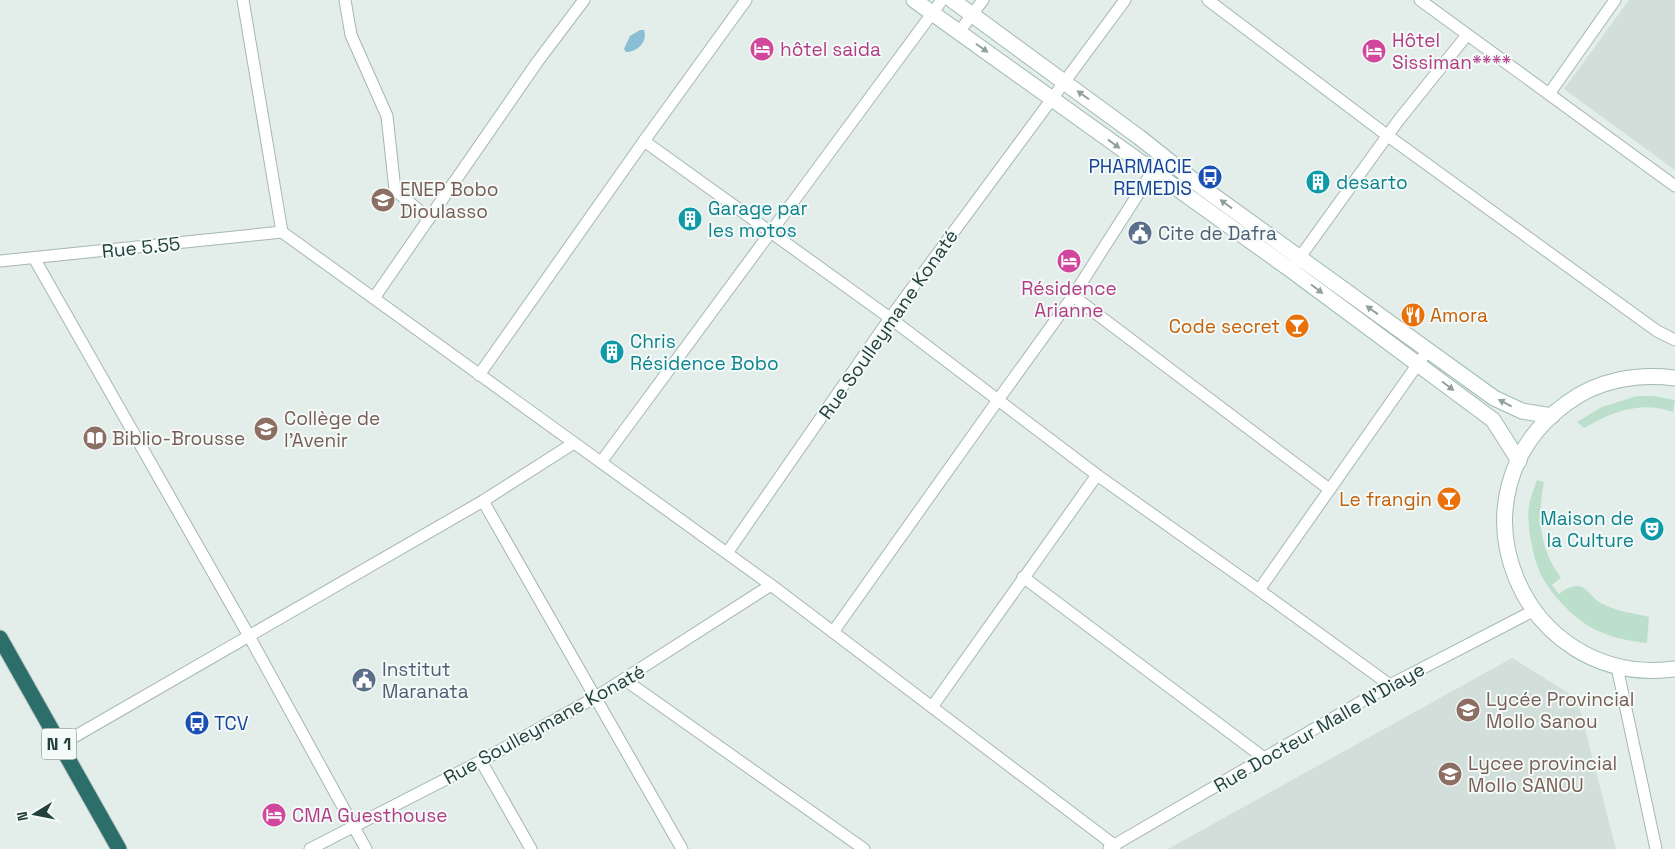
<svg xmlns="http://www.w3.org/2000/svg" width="1675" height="849" viewBox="0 0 1675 849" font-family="'Space Grotesk',sans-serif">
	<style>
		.built { fill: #d1deda }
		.green { fill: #bcdfcb }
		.water { fill: #89bed4 }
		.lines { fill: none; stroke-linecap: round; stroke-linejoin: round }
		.street-casing { stroke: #a5b6b3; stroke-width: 13 }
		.secondary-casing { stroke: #a1bab5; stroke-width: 17 }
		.highway-casing { stroke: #c1cac8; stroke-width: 17 }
		.street { stroke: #fff; stroke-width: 11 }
		.secondary { stroke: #fff; stroke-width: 15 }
		.highway { stroke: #2c6e6a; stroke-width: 15 }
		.oneway { fill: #90a09e }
		.labels { text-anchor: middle; stroke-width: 4; stroke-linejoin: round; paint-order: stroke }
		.shield { fill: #f4faf8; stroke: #617874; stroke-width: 1 }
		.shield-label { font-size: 18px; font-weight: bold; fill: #22403c }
		.hotel-label { font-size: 19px; fill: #b23c85; stroke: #f4faf8; text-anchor: start }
		.transit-label { font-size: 19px; fill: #164399; stroke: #f4faf8; text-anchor: end }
		.culture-label { font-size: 19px; fill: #0d838f; stroke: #f4faf8; text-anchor: start }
		.education-label { font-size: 19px; fill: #785e54; stroke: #f4faf8; text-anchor: start }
		.service-label { font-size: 19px; fill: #4e5e75; stroke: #f4faf8; text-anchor: start }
		.street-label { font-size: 19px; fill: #22403c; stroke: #f4faf8 }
		.food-label { font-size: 19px; fill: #c56008; stroke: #f4faf8; text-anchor: end }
	</style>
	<rect width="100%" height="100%" fill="#e3eeeb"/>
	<g class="built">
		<path d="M1629,0H1675V170L1564,89Z"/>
		<path d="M1512,658L1577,698L1616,849H1168Z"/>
	</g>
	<g class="green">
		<path d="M1637,396H1654L1675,400L1673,412C1641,400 1611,412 1584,428L1577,422L1602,407Z"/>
		<path d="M1537,480L1544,482C1537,518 1539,548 1561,578L1552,585L1559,594C1564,590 1570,586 1577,586C1586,586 1592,597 1599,602C1614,611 1633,613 1649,617L1647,643C1628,641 1609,637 1592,628C1572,617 1550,593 1540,573C1533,556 1526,524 1529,505C1531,497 1534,488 1537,480Z"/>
	</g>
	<path class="water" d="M640,30H644C648,42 637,52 626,52L624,49L630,36Z"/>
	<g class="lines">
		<defs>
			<g id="street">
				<path d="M243,0L282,232L771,585L1114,845L1115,849"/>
				<path d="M345,0L351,35L387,116L395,190L429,219"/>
				<path d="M1208,0L1388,136L1657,331L1675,340"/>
				<path d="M1420,0L1675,186"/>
				<path d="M959,32L983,0"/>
				<path d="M1549,94L1615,0"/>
				<path d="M644,141L890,318L1097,475L1259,590L1390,685"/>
				<path d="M34,258L249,636L366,849"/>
				<path d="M0,261L282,232"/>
				<path d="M1295,264L1398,121L1467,35"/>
				<path d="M1073,296L1329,489"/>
				<path d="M374,298L538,61L584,0"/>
				<path d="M479,375L644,141L746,0"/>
				<path d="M601,462L942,0"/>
				<path d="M483,501L682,849"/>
				<path d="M727,553L890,318L1125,0"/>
				<path d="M1023,577L1264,758"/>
				<path d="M1259,590L1427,351"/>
				<path d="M833,632L998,400L1073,296L1163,155"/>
				<path d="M1617,667L1656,849"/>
				<path d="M625,680L864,849"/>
				<path d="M932,707L1097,475"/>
				<path d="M60,745L483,501L574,443"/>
				<path d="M481,761L531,849"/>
				<path d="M1109,848L1390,685L1533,611"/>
				<path d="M310,849L481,761L596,697L771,585"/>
			</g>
			<g id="secondary">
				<path d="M914,0L1291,270L1493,420L1519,461"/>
				<path d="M952,0L1139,137L1203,188L1494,398L1522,411L1552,416"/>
				<path d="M1675,378C1637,373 1598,380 1567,403C1441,494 1521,689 1675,669"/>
			</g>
			<path id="highway" d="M0,638L119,849"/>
		</defs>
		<use href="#street" class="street-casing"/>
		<use href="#secondary" class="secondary-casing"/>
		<use href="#highway" class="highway-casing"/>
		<use href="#street" class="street"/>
		<use href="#secondary" class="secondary"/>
		<use href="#highway" class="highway"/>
	</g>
	<defs><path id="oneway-solid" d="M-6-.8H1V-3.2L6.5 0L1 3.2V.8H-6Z" transform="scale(1.25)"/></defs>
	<g class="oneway">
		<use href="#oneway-solid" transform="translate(982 48) rotate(35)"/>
		<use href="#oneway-solid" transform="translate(1083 95) rotate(-144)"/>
		<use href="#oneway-solid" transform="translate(1114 144) rotate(36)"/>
		<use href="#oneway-solid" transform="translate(1226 204) rotate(-144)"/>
		<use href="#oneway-solid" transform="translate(1317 289) rotate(37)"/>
		<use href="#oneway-solid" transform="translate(1372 310) rotate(-144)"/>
		<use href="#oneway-solid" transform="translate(1448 386) rotate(37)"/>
		<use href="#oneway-solid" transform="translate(1505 403) rotate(-153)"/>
	</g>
	<defs>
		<symbol id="hotel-disc" viewBox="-11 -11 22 22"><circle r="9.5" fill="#d1479c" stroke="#f4faf8"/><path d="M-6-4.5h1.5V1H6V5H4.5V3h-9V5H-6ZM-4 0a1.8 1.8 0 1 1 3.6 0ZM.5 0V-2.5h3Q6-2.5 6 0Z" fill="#fff"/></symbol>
		<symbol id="bus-disc" viewBox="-11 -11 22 22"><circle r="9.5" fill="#1a4fb4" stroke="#f4faf8"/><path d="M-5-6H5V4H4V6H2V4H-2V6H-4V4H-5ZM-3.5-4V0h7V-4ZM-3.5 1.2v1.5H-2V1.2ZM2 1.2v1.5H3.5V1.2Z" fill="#fff"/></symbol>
		<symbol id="building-disc" viewBox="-11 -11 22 22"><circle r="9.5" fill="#0f9aa8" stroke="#f4faf8"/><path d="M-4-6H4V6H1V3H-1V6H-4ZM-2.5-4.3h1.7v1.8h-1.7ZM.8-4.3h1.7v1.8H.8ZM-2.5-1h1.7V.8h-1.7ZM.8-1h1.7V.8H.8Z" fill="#fff"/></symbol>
		<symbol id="school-disc" viewBox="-11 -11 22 22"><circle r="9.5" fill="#8d6e63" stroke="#f4faf8"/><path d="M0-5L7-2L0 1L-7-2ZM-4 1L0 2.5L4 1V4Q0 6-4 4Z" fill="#fff"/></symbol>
		<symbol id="civic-disc" viewBox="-11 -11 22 22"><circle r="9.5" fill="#5c6f8a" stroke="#f4faf8"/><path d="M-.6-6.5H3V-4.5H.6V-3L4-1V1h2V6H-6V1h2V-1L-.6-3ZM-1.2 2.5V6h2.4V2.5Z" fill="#fff"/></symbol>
		<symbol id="restaurant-disc" viewBox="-11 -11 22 22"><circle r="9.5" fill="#e8710a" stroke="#f4faf8"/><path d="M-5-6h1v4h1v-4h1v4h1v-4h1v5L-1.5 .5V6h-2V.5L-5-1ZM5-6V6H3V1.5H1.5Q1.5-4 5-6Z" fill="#fff"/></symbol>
		<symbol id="bar-disc" viewBox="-11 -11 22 22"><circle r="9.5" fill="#e8710a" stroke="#f4faf8"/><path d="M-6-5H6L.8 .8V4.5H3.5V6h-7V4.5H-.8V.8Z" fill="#fff"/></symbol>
		<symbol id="university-disc" viewBox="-11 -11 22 22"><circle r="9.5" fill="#8d6e63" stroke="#f4faf8"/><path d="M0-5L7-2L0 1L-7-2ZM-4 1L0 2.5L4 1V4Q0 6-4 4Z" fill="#fff"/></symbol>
		<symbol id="library-disc" viewBox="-11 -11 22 22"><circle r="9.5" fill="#8d6e63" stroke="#f4faf8"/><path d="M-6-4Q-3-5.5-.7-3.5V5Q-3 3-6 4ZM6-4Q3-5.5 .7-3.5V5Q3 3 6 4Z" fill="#fff"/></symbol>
		<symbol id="theatre-disc" viewBox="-11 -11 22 22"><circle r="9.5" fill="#0f9aa8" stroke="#f4faf8"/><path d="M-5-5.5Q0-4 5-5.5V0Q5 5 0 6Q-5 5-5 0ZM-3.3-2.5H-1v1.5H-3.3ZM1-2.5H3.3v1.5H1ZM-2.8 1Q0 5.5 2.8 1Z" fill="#fff"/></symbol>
	</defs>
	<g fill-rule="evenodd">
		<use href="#hotel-disc" x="748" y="35" width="28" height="28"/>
		<use href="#hotel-disc" x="1360" y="37" width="28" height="28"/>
		<use href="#bus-disc" x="1196" y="163" width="28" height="28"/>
		<use href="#building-disc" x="1304" y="168" width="28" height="28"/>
		<use href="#school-disc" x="369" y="186" width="28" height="28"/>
		<use href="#building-disc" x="676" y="205" width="28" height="28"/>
		<use href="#civic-disc" x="1126" y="219" width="28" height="28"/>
		<use href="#hotel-disc" x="1055" y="247" width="28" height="28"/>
		<use href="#restaurant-disc" x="1399" y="301" width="28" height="28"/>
		<use href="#bar-disc" x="1283" y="312" width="28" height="28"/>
		<use href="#building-disc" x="598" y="338" width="28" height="28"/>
		<use href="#university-disc" x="252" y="415" width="28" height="28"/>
		<use href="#library-disc" x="81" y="424" width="28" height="28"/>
		<use href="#bar-disc" x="1435" y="485" width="28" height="28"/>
		<use href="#theatre-disc" x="1638" y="515" width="28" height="28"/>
		<use href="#civic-disc" x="350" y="666" width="28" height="28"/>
		<use href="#school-disc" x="1454" y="696" width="28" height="28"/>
		<use href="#bus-disc" x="183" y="709" width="28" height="28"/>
		<use href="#school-disc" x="1436" y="760" width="28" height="28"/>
		<use href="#hotel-disc" x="260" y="801" width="28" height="28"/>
	</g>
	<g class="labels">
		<rect class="shield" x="41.5" y="728.5" width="35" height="31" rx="4"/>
		<g class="shield-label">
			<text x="59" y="750">N 1</text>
		</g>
		<g class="hotel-label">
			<text x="1392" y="47">Hôtel<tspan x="1392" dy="22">Sissiman****</tspan></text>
			<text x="780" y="56">hôtel saida</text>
			<text x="1069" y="295" text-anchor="middle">Résidence<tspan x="1069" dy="22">Arianne</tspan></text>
			<text x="292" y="822">CMA Guesthouse</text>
		</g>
		<g class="transit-label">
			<text x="1192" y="173">PHARMACIE<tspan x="1192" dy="22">REMEDIS</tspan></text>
			<text x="214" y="730" text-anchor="start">TCV</text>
		</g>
		<g class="culture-label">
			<text x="1336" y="189">desarto</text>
			<text x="708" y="215">Garage par<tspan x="708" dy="22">les motos</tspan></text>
			<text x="630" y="348">Chris<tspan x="630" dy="22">Résidence Bobo</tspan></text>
			<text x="1634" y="525" text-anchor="end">Maison de<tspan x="1634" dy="22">la Culture</tspan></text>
		</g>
		<g class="education-label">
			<text x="400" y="196">ENEP Bobo<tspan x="400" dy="22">Dioulasso</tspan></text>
			<text x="284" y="425">Collège de<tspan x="284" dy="22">l'Avenir</tspan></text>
			<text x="112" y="445">Biblio-Brousse</text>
			<text x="1486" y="706">Lycée Provincial<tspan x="1486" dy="22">Mollo Sanou</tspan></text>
			<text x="1468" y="770">Lycee provincial<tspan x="1468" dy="22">Mollo SANOU</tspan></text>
		</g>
		<g class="service-label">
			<text x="1158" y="240">Cite de Dafra</text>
			<text x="382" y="676">Institut<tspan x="382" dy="22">Maranata</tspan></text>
		</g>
		<g class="street-label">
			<text transform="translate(141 247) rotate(-6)" y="7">Rue 5.55</text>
			<text transform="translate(888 324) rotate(-55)" y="7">Rue Soulleymane Konaté</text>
			<text transform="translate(544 724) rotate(-29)" y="7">Rue Soulleymane Konaté</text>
			<text transform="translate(1319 727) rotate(-30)" y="7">Rue Docteur Malle N'Diaye</text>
		</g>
		<g class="food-label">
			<text x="1430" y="322" text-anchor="start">Amora</text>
			<text x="1280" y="333">Code secret</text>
			<text x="1432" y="506">Le frangin</text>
		</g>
	</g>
	<g transform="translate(35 814) rotate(260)" stroke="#f4faf8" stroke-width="4" paint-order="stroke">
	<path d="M0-4L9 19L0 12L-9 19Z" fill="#22403c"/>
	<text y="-8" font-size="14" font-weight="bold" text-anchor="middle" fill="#22403c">N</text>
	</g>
</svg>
